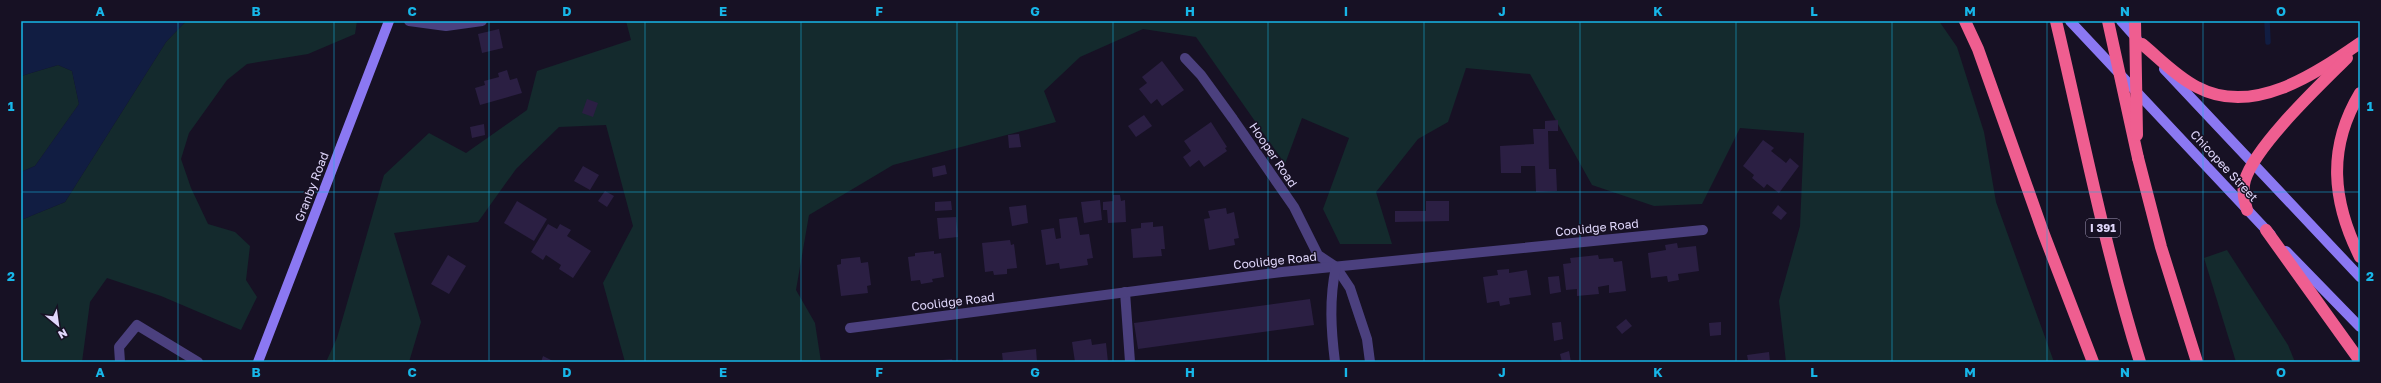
<svg xmlns="http://www.w3.org/2000/svg" width="2381" height="383" viewBox="0 0 2381 383" font-family="'Golos Text',sans-serif">
	<style>
		.green { fill: #142a2d }
		.water { fill: #111d42 }
		.lines { fill: none; stroke-linecap: round; stroke-linejoin: round }
		.stream { stroke: #111d42; stroke-width: 5.5 }
		.building { fill: #2b1f43 }
		.lane { stroke: #4b407e; stroke-width: 10 }
		.street { stroke: #4b407e; stroke-width: 10 }
		.secondary { stroke: #8b78f2; stroke-width: 10 }
		.highway { stroke: #ef5e90; stroke-width: 12 }
		.highway-bridge { stroke: #ef5e90; stroke-width: 12 }
		.grid { fill: none; stroke: #17b6e8; stroke-width: 1; stroke-opacity: 0.55 }
		.labels { text-anchor: middle; stroke-width: 3; stroke-linejoin: round; paint-order: stroke }
		.shield { fill: #171124; stroke: #a49cba; stroke-width: 1 }
		.shield-label { font-size: 11px; font-weight: bold; fill: #e0d7fb }
		.street-label { font-size: 12px; fill: #e0d7fb; stroke: #171124 }
		.neatline { fill: none; stroke: #17b6e8; stroke-width: 1.5 }
		.grid-label { font-size: 13px; text-anchor: middle; font-weight: bold; fill: #17b6e8 }
	</style>
	<rect width="100%" height="100%" fill="#171124"/>
	<g class="green">
		<path d="M186,21H357L355,34L308,54L247,64L227,80L189,133L181,159L191,188L208,224L235,232L250,246L246,280L257,297L241,330L161,296L107,278L90,302L82,362H21V220L65,202L166,42Z"/>
		<path d="M626,21H1939L1957,47L1984,132L1996,202L2054,362H1786L1779,301L1800,226L1804,133L1740,128L1702,204L1654,206L1592,185L1530,74L1466,68L1448,122L1418,139L1376,192L1392,244H1340L1323,209L1349,138L1302,118L1285,164L1196,37L1143,29L1080,57L1044,91L1056,122L893,165L809,215L796,290L815,323L821,362H625L603,283L633,226L606,125L559,127L516,169L478,222L394,233L421,322L409,362H326L337,338L384,175L429,133L466,153L527,110L537,71L631,40Z"/>
		<path d="M58,65L72,71L79,104L35,166L21,172V76Z"/>
		<path d="M2227,250L2288,345L2295,362H2236L2204,258Z"/>
	</g>
	<path class="water" d="M21,21H186L166,42L65,202L21,220V172L35,166L79,104L72,71L58,65L21,76Z"/>
	<g class="lines">
		<path class="stream" d="M2267,21L2268,42"/>
	</g>
	<g class="building">
		<path d="M499,29L503,48L482,53L478,34Z"/>
		<path d="M1162,61L1184,90L1162,106L1157,99L1151,104L1139,89L1147,83L1142,77Z"/>
		<path d="M507,70L510,80L517,78L522,93L480,105L475,88L485,85L484,81L499,77L498,73Z"/>
		<path d="M587,99L598,103L593,117L582,113Z"/>
		<path d="M1144,115L1152,126L1136,137L1128,126Z"/>
		<path d="M1558,120V131H1548L1549,169H1556L1557,191L1536,192L1535,166H1521V173H1501L1500,146L1534,144L1533,129H1545V121Z"/>
		<path d="M1211,122L1227,147L1225,148L1227,151L1204,167L1199,160L1190,167L1183,157L1191,151L1184,141Z"/>
		<path d="M484,124L485,135L472,138L470,127Z"/>
		<path d="M1019,134L1021,147L1009,148L1008,135Z"/>
		<path d="M1763,140L1774,148L1771,151L1786,163L1790,158L1799,166L1779,193L1767,184L1764,188L1752,178L1754,175L1743,166Z"/>
		<path d="M945,165L947,174L933,177L932,168Z"/>
		<path d="M583,166L599,175L590,190L574,181Z"/>
		<path d="M605,191L614,196L607,207L598,201Z"/>
		<path d="M1113,195H1120L1121,201L1125,200L1126,222L1108,223L1107,210H1103V202L1113,201Z"/>
		<path d="M1100,200L1102,220L1084,223L1081,202Z"/>
		<path d="M517,201L547,219L534,241L504,223Z"/>
		<path d="M951,201L952,210L935,211V202Z"/>
		<path d="M1426,201H1449V221L1395,222V211H1426Z"/>
		<path d="M1026,205L1028,223L1012,226L1009,207Z"/>
		<path d="M1778,205L1787,213L1781,220L1772,213Z"/>
		<path d="M1226,208L1227,214L1234,212L1239,238L1234,239L1235,245L1209,250L1204,219L1210,218L1208,211Z"/>
		<path d="M956,217L958,237L939,239L937,218Z"/>
		<path d="M1077,217L1080,235L1089,234L1093,258L1087,259L1088,265L1060,269L1059,263L1046,265L1041,230L1054,228L1056,239L1061,238L1059,219Z"/>
		<path d="M1153,222V227L1163,226L1165,249H1161L1162,256L1133,258L1131,229L1141,228V223Z"/>
		<path d="M548,224L557,229L560,224L571,230L567,236L591,251L573,278L559,269L561,265L546,255L543,260L531,252Z"/>
		<path d="M1010,240L1011,245L1014,244L1017,268L1007,269V274L994,275L993,271L985,272L982,243Z"/>
		<path d="M1677,243L1678,248L1696,246L1699,271L1678,274L1679,280L1668,282L1667,276L1651,278L1648,253L1666,250L1665,245Z"/>
		<path d="M934,251V254L941,253L944,277L932,279L933,282L921,284L920,280L911,281L908,257L915,256V253Z"/>
		<path d="M448,255L466,266L449,294L431,284Z"/>
		<path d="M1598,255L1599,259L1613,258L1614,262L1622,261L1626,291L1609,293V285L1598,287L1599,294L1577,296V289L1566,290L1563,264L1571,263L1570,258Z"/>
		<path d="M860,257L861,263L868,262L871,285L867,286L868,293L841,296L837,265L841,264V259Z"/>
		<path d="M1509,269V273L1527,270L1531,295L1509,298L1510,304L1500,306L1499,301L1487,303L1483,277L1498,275L1497,270Z"/>
		<path d="M1559,276L1561,292L1550,294L1548,277Z"/>
		<path d="M1310,299L1314,325L1138,349L1134,323Z"/>
		<path d="M1626,319L1632,326L1622,334L1616,327Z"/>
		<path d="M1561,322L1563,339L1554,341L1552,323Z"/>
		<path d="M1721,322V335L1710,336L1709,323Z"/>
		<path d="M1091,339L1092,345L1106,343L1108,362H1075L1072,342Z"/>
		<path d="M1036,349L1037,362H1003L1002,353Z"/>
		<path d="M1569,351L1571,362H1562L1560,354Z"/>
		<path d="M1769,352L1770,362H1733L1748,360L1747,355Z"/>
		<path d="M543,356L555,362H541Z"/>
		<path d="M952,359L953,362H932V361Z"/>
	</g>
	<g class="lines">
		<g class="lane">
			<path d="M409,21L446,26L482,21"/>
			<path d="M1125,292L1130,362"/>
			<path d="M120,362L119,347L137,325L198,362"/>
		</g>
		<g class="street">
			<path d="M1185,58L1201,75L1233,119L1294,207L1318,255L1336,267L1350,288L1367,339L1370,362"/>
			<path d="M850,328L1282,272L1703,230"/>
			<path d="M1335,362C1331,330 1329,299 1336,267"/>
		</g>
		<g class="secondary">
			<path d="M2070,21L2271,235"/>
			<path d="M2121,21L2137,39"/>
			<path d="M2164,69L2360,277"/>
			<path d="M2286,251L2360,327"/>
			<path d="M258,362L389,21"/>
		</g>
		<g class="highway">
			<path d="M1965,21L1978,49L2043,232L2093,362"/>
			<path d="M2056,21C2083,135 2105,250 2140,362"/>
			<path d="M2142,44C2159,58 2177,77 2197,87C2253,117 2315,74 2360,43"/>
			<path d="M2360,93C2327,148 2332,201 2360,257"/>
			<path d="M2138,158L2161,247L2197,362"/>
			<path d="M2247,210C2244,199 2242,190 2245,180C2256,145 2320,85 2347,58"/>
			<path d="M2266,230L2360,361"/>
		</g>
		<g class="highway-bridge">
			<path d="M2108,21L2138,158"/>
			<path d="M2135,21L2137,135"/>
		</g>
	</g>
	<path class="grid" d="M178,21V362M334,21V362M489,21V362M645,21V362M801,21V362M957,21V362M1113,21V362M1268,21V362M1424,21V362M1580,21V362M1736,21V362M1892,21V362M2047,21V362M2203,21V362M21,192H2360"/>
	<g class="labels">
		<rect class="shield" x="2086" y="219" width="34" height="18" rx="3"/>
		<g class="shield-label">
			<text x="2103" y="232">I 391</text>
		</g>
		<g class="street-label">
			<text transform="translate(1273 155) rotate(56)" y="4">Hooper Road</text>
			<text transform="translate(2224 166) rotate(47)" y="4">Chicopee Street</text>
			<text transform="translate(312 187) rotate(-69)" y="4">Granby Road</text>
			<text transform="translate(1597 228) rotate(-6)" y="4">Coolidge Road</text>
			<text transform="translate(1275 261) rotate(-6)" y="4">Coolidge Road</text>
			<text transform="translate(953 302) rotate(-7)" y="4">Coolidge Road</text>
		</g>
	</g>
	<rect width="2381" height="383" fill="none" stroke="#171124" stroke-width="44"/>
	<g transform="translate(58 325) rotate(151)" stroke="#171124" stroke-width="3" paint-order="stroke">
	<path d="M0-3L7 15L0 10L-7 15Z" fill="#e0d7fb"/>
	<text y="-6" font-size="11" font-weight="bold" text-anchor="middle" fill="#e0d7fb">N</text>
	</g>
	<rect x="22" y="22" width="2337" height="339" class="neatline"/>
	<g class="grid-label">
		<text x="100" y="16">A</text>
		<text x="256" y="16">B</text>
		<text x="412" y="16">C</text>
		<text x="567" y="16">D</text>
		<text x="723" y="16">E</text>
		<text x="879" y="16">F</text>
		<text x="1035" y="16">G</text>
		<text x="1190" y="16">H</text>
		<text x="1346" y="16">I</text>
		<text x="1502" y="16">J</text>
		<text x="1658" y="16">K</text>
		<text x="1814" y="16">L</text>
		<text x="1970" y="16">M</text>
		<text x="2125" y="16">N</text>
		<text x="2281" y="16">O</text>
		<text x="11" y="111">1</text>
		<text x="2370" y="111">1</text>
		<text x="11" y="281">2</text>
		<text x="2370" y="281">2</text>
		<text x="100" y="377">A</text>
		<text x="256" y="377">B</text>
		<text x="412" y="377">C</text>
		<text x="567" y="377">D</text>
		<text x="723" y="377">E</text>
		<text x="879" y="377">F</text>
		<text x="1035" y="377">G</text>
		<text x="1190" y="377">H</text>
		<text x="1346" y="377">I</text>
		<text x="1502" y="377">J</text>
		<text x="1658" y="377">K</text>
		<text x="1814" y="377">L</text>
		<text x="1970" y="377">M</text>
		<text x="2125" y="377">N</text>
		<text x="2281" y="377">O</text>
	</g>
</svg>
